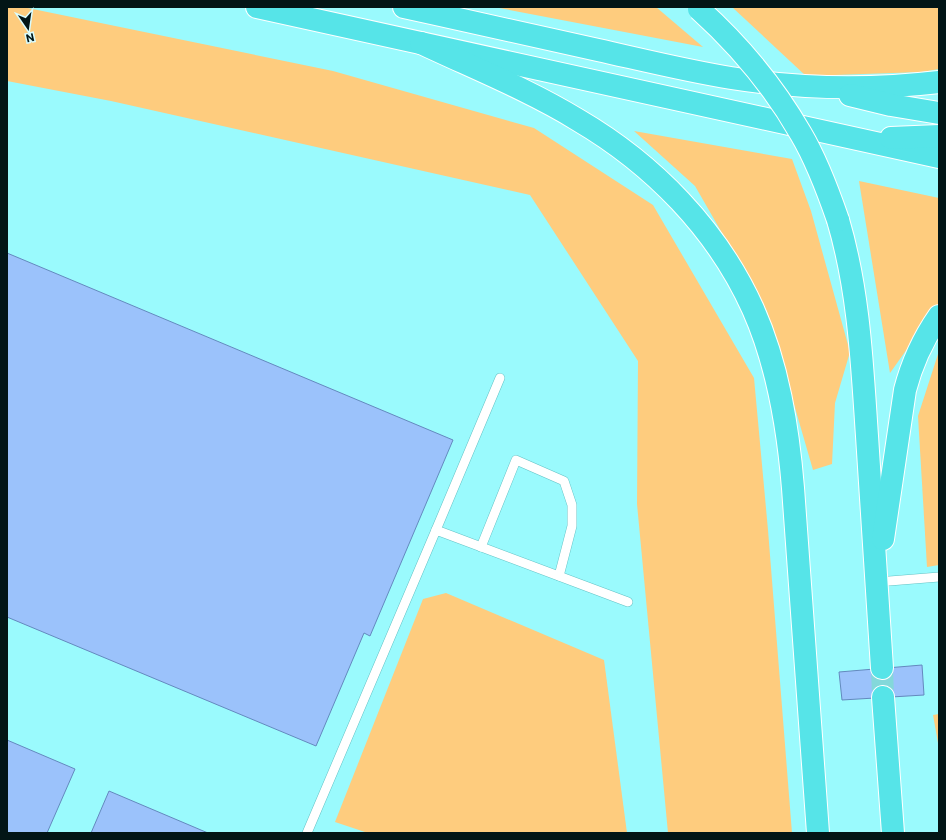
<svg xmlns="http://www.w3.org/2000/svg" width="946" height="840" viewBox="0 0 946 840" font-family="Commissioner,sans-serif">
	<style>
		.green { fill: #fecc7e }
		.building { fill: #9bc2fb; stroke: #6489be }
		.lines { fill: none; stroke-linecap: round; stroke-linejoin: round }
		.motorway-tunnel { stroke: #83d8da; stroke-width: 22; stroke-dasharray: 22 11; stroke-linecap: butt }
		.service-casing { stroke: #62c2c5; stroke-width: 10 }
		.motorway-casing { stroke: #fff; stroke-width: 24 }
		.service { stroke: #fff; stroke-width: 9 }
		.motorway { stroke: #56e4e8; stroke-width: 22 }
		.motorway-bridge-casing { stroke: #fff; stroke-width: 24; stroke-linecap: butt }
		.motorway-bridge { stroke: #56e4e8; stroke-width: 22 }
	</style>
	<rect width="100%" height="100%" fill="#9afafd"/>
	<g class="green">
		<path d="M7,7H23L333,71L534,128L653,205L754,378L768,530L792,833H668L637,504L638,361L530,195L111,101L7,81Z"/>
		<path d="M494,7H656L703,47Z"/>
		<path d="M732,7H939V69L922,72L806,76Z"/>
		<path d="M634,131L792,159L811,211L850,352L835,403L832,464L813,470L767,311L695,186Z"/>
		<path d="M859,181L939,198V304L890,373Z"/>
		<path d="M939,351V565L927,567L918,416Z"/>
		<path d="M446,593L604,660L627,833H368L335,822L423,599Z"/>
		<path d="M939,714V758L938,743L933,715Z"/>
	</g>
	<g class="building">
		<path d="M7,253L453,440L370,636L364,633L316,746L7,617Z"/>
		<path d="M922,665L924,695L842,700L839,672Z"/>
		<path d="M7,740L75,769L47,833H7Z"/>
		<path d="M109,791L208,833H91Z"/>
	</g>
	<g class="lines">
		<path class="motorway-tunnel" d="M882,668L883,697"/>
		<defs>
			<g id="service">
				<path d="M436,530L500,378"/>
				<path d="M481,547L516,460L564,481L572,505V526L559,576"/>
				<path d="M877,582L939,577"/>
				<path d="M307,833L436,530L628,602"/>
			</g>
			<g id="motorway">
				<path d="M257,7L939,157"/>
				<path d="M404,7C469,21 534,36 598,50C643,60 687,71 731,78C800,89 870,90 939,82"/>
				<path d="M421,43C474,68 529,90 578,120C653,164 717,229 753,309C778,365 788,427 793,488L818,833"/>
				<path d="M850,95L891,105L939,113"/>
				<path d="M891,138L939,136"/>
				<path d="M838,220C859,291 862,363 867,436C872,513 877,590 882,668"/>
				<path d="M883,539L905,390C912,363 923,339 939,316"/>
				<path d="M883,697L893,833"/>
			</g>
		</defs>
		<use href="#service" class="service-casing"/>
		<use href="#motorway" class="motorway-casing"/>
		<use href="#service" class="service"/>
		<use href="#motorway" class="motorway"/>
		<defs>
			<path id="motorway-bridge" d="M699,9C739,45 774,87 801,134C817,161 828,191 838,220"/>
		</defs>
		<use href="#motorway-bridge" class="motorway-bridge-casing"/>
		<use href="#motorway-bridge" class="motorway-bridge"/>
	</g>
	<rect width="946" height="840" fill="none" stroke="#021516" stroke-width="16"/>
	<g transform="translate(28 28) rotate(167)" stroke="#d9fcfd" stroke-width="3" paint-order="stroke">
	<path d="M0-3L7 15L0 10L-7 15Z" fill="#021516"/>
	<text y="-6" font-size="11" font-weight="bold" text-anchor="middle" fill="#021516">N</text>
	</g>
</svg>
